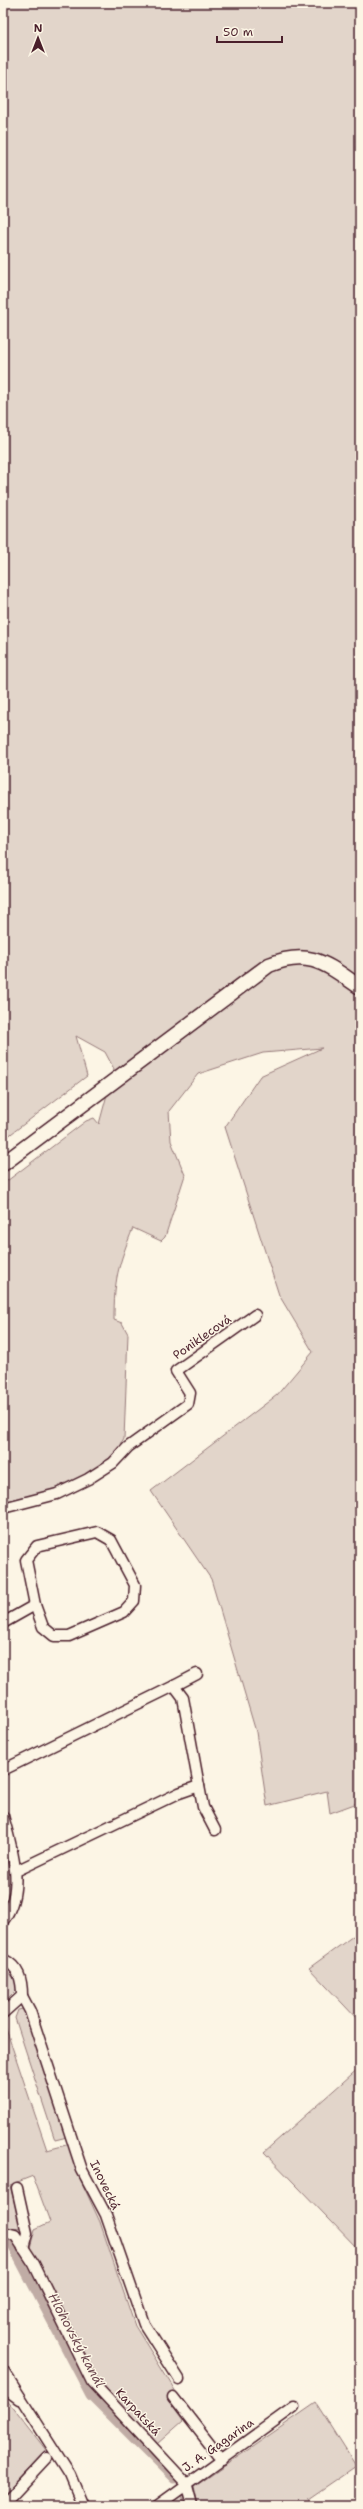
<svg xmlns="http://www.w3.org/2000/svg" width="363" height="2509" viewBox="0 0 363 2509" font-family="'Shantell Sans',sans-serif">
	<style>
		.green { fill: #e2d5ca; stroke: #967a7a }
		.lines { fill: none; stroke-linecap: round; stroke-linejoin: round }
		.canal { stroke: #c0aca5; stroke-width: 9 }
		.minor-casing { stroke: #4a1f2b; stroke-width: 13 }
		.secondary-casing { stroke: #4a1f2b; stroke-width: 17 }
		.minor { stroke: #fcf5e5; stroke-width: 10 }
		.secondary { stroke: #fcf5e5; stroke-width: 14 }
		.labels { text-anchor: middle; stroke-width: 3; stroke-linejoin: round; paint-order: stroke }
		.street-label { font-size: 12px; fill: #4a1f2b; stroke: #fcf5e5 }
		.water-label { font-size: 13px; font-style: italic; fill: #6d4950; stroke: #fcf5e5 }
	</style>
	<rect width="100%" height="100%" fill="#fcf5e5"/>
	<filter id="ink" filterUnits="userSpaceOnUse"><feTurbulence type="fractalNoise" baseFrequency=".025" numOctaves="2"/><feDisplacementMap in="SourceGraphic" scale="8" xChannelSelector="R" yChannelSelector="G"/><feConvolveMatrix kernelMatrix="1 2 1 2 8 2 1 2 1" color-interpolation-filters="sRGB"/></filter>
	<g filter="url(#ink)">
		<g class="green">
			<path d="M3,3H360V1802L330,1813L327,1791L267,1806L256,1732L211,1579L151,1491L277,1395L313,1352L279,1295L225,1127L260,1076L322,1048L263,1053L198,1074L169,1111L171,1141L185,1175L165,1237L161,1241L133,1228C118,1266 114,1279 114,1320L122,1323L128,1334L124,1439C104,1480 44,1496 3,1504V1184L86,1121L94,1118L99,1124L114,1069L105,1052L76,1036L87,1076L3,1140Z"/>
			<path d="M360,1931V2022L309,1968Z"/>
			<path d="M3,1968L15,1979L18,1988L3,2003Z"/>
			<path d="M23,2009L26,2012L67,2137L55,2140L15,2018L18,2010Z"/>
			<path d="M3,2020L47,2150L70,2144L78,2174L100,2222L135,2326L176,2392L168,2400L183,2421L157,2444L98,2380L39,2262L30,2248L35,2229L50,2222L33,2176L10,2185L21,2229L3,2227Z"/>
			<path d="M360,2067V2251L264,2152Z"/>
			<path d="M3,2395L46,2450L3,2496Z"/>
			<path d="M316,2403L356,2466L308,2499L312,2506H198L194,2487Z"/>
			<path d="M181,2494L184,2506H166Z"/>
		</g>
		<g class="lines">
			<g class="canal">
				<path d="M3,2240L11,2244L90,2395L174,2479"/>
				<path d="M185,2503L186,2506"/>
			</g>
			<defs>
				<g id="minor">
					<path d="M3,1508L57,1494L88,1479L113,1463L128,1447L188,1404L190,1393L176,1371L255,1315"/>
					<path d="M97,1532L111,1540L135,1585L134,1601L124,1612L69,1636H54L43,1627L35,1605L26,1560L37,1546Z"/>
					<path d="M3,1623L35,1605"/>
					<path d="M174,1686L197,1674"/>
					<path d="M3,1770L174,1686L183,1698L199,1786L179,1793L16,1871"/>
					<path d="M199,1786L203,1807L215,1830"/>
					<path d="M3,1816C12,1850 26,1889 3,1921"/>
					<path d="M3,1959C19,1967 22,1979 22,1996L3,2013"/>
					<path d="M22,1996L30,2011L82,2170L106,2215L144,2324L179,2379"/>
					<path d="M17,2188L27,2233L23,2248"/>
					<path d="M3,2232L15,2235L34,2264L92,2382L186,2483L192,2506"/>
					<path d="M3,2370L70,2475L83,2506"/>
					<path d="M3,2387L19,2399"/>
					<path d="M173,2397L222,2460"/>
					<path d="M3,2505L47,2458"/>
					<path d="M157,2506L294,2407"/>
				</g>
				<path id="secondary" d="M3,1164L269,965C310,948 327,965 360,987"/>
			</defs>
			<use href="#minor" class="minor-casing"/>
			<use href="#secondary" class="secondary-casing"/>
			<use href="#minor" class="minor"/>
			<use href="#secondary" class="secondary"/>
		</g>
	</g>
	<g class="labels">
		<g class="street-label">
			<text transform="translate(202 1337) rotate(-35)" y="4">Poniklecová</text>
			<text transform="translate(105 2185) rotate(64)" y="4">Inovecká</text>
			<text transform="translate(138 2412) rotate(47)" y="4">Karpatská</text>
			<text transform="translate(218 2445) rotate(-35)" y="4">J. A. Gagarina</text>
		</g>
		<g class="water-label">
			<text transform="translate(77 2340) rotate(62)" y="5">Hlohovský kanál</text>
		</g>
	</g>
	<rect width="363" height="2509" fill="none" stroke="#fcf5e5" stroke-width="16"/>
	<rect x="8" y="8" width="347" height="2493" fill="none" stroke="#4a1f2b" stroke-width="1.5" filter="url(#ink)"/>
	<g transform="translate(38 38)" stroke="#fcf5e5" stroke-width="3" paint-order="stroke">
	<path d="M0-3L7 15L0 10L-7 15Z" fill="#4a1f2b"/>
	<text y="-6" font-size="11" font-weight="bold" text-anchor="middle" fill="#4a1f2b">N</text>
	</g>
	<path d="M217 36v6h65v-6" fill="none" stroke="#4a1f2b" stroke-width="2"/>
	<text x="223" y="36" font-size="12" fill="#4a1f2b" stroke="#fcf5e5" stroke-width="3" paint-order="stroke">50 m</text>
</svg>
